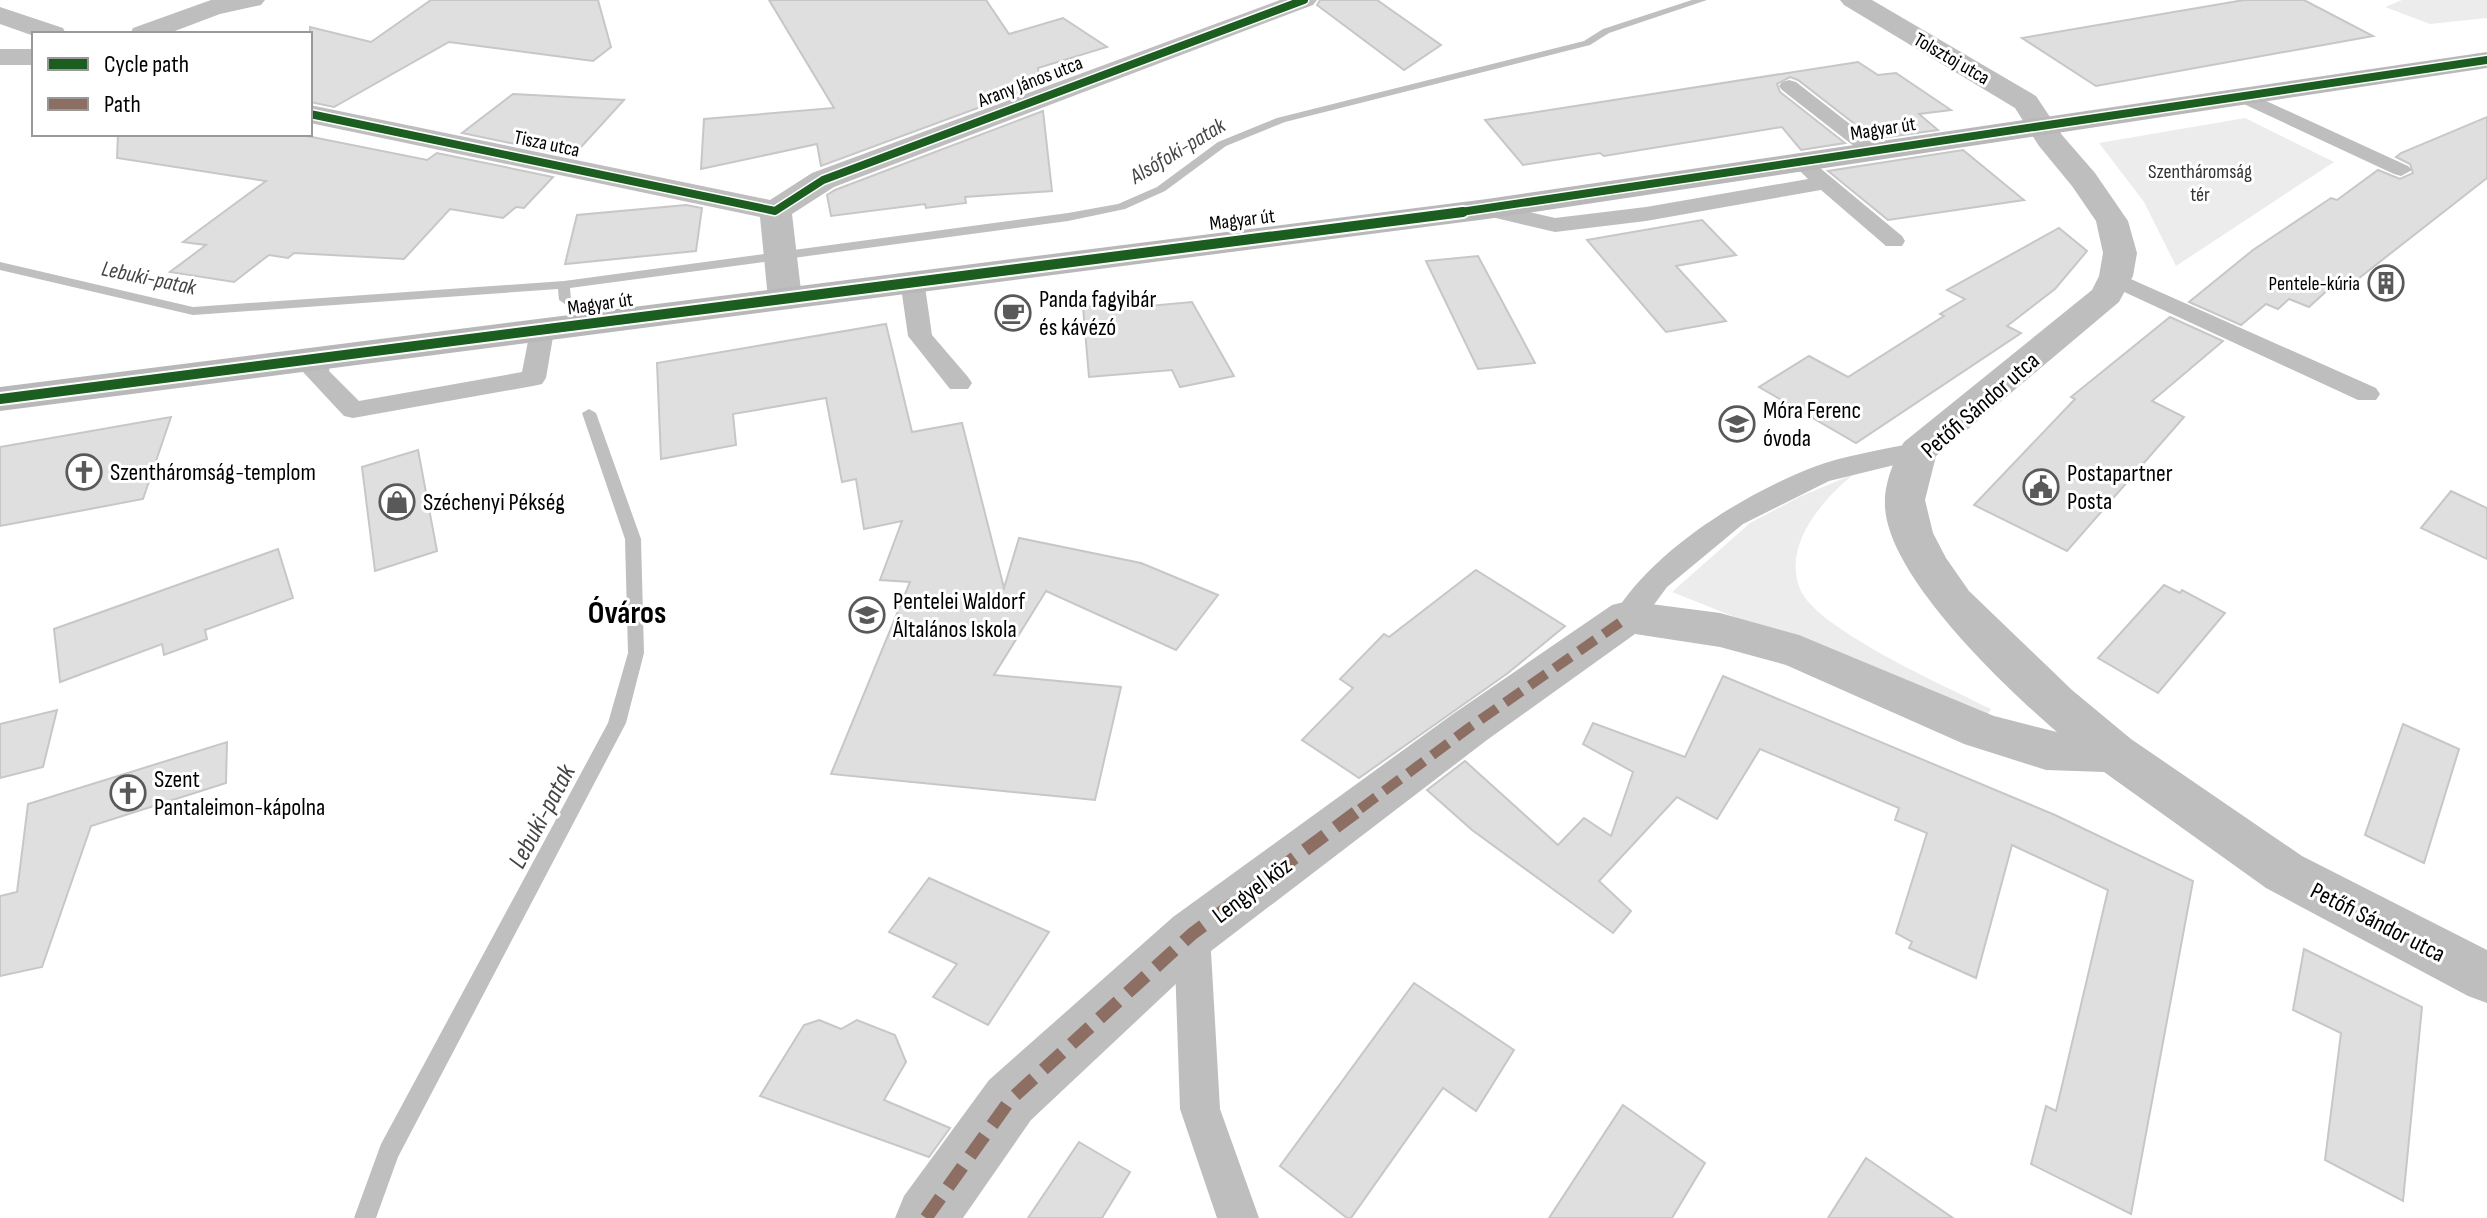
<svg xmlns="http://www.w3.org/2000/svg" width="2487" height="1218" viewBox="0 0 2487 1218" font-family="'Sofia Sans Condensed',sans-serif">
	<style>
		.green { fill: #ececec }
		.lines { fill: none; stroke-linecap: round; stroke-linejoin: round }
		.stream { fill: #bfbfbf; fill-rule: evenodd }
		.building { fill: #dfdfdf; stroke: #c7c7c7; stroke-width: 2 }
		.lane { fill: #bebebe; fill-rule: evenodd }
		.street { fill: #bebebe; fill-rule: evenodd }
		.secondary { fill: #b8b8b8; fill-rule: evenodd }
		.quiet-far1 { stroke: #8d6e63; stroke-width: 10; stroke-dasharray: 20 10; stroke-linecap: butt }
		.quiet { stroke: #8d6e63; stroke-width: 13; stroke-dasharray: 25 13; stroke-linecap: butt }
		.cycleway-far1-casing { stroke: #fff; stroke-width: 11 }
		.cycleway-casing { stroke: #fff; stroke-width: 14 }
		.cycleway-far1 { stroke: #1b5e20; stroke-width: 8 }
		.cycleway { stroke: #1b5e20; stroke-width: 10 }
		.labels { text-anchor: middle; stroke-width: 6; stroke-linejoin: round; paint-order: stroke }
		.far-street-label { font-size: 20px; fill: #000; stroke: #fff }
		.far-park-label { font-size: 20px; fill: #333; stroke: #fff }
		.far-poi-label { font-size: 20px; fill: #000; stroke: #fff; text-anchor: end }
		.far-water-label { font-size: 22px; font-style: italic; fill: #444; stroke: #fff }
		.poi-label { font-size: 24px; fill: #000; stroke: #fff; text-anchor: start }
		.street-label { font-size: 24px; fill: #000; stroke: #fff }
		.water-label { font-size: 26px; font-style: italic; fill: #444; stroke: #fff }
		.district-label { font-size: 32px; font-weight: bold; fill: #000; stroke: #fff }
	</style>
	<rect width="100%" height="100%" fill="#fff"/>
	<g class="green">
		<path d="M2402,0H2487V18L2430,24L2385,7Z"/>
		<path d="M2245,118L2334,162L2176,266L2144,202L2099,143Z"/>
		<path d="M1854,474C1823,499 1782,545 1800,589C1816,629 1949,688 1991,709L1986,717L1672,592L1750,523L1799,497Z"/>
	</g>
	<g class="lines">
		<g class="stream">
			<path d="M1692,0H1707L1609,33L1590,45L1285,122L1226,146L1165,191L1125,209L1068,221L570,288L571,300L565,304L559,300L558,289L193,315L0,270V262L193,307L564,281L1068,213L1118,204L1157,187L1218,142L1277,118L1584,41L1603,29Z"/>
			<path d="M589,409L596,413L641,539L644,653L626,723L398,1157L376,1218H354L381,1144L608,723L628,653L625,539L582,413Z"/>
		</g>
	</g>
	<g class="building">
		<path d="M431,0H598L611,47L593,61L449,42L334,107L310,102V27L371,42Z"/>
		<path d="M769,0H986L1009,34L1063,18L1107,47L1038,68L1040,85L821,166L817,144L701,169L704,119L834,108Z"/>
		<path d="M1320,0H1377L1441,45L1404,70L1317,5Z"/>
		<path d="M2244,0H2304L2373,36L2096,86L2022,38Z"/>
		<path d="M1858,62L1878,75L1896,73L1951,110L1919,114L1938,130L1874,139L1798,80L1790,77L1777,84L1780,92L1845,143L1801,150L1782,127L1604,156L1600,153L1523,165L1485,120Z"/>
		<path d="M513,94L624,100L573,156L462,133Z"/>
		<path d="M1043,111L1052,191L965,197L966,203L926,208L925,204L831,216L827,195L835,190Z"/>
		<path d="M2487,117V178L2354,282L2342,277L2309,307L2289,299L2278,309L2266,304L2241,325L2189,302L2253,250L2331,198L2337,200L2378,170L2400,179L2413,173L2410,164L2396,157L2401,153Z"/>
		<path d="M118,134H297L427,160L437,153L553,177L524,208L516,207L503,218L450,209L404,259L294,253L288,258L269,255L234,282L170,272L206,245L183,242L266,181L117,158Z"/>
		<path d="M1963,150L2024,200L1888,220L1828,171Z"/>
		<path d="M686,205L702,208L696,251L565,264L577,215Z"/>
		<path d="M1702,220L1736,255L1676,266L1726,321L1666,332L1587,240Z"/>
		<path d="M2059,228L2087,251L2055,289L2007,326L2021,333L1856,443L1759,387L1809,356L1848,377L1944,316L1940,314L1965,299L1947,290Z"/>
		<path d="M1478,256L1535,363L1478,369L1426,261Z"/>
		<path d="M1149,302V306L1192,302L1234,376L1180,387L1172,370L1089,377L1083,307Z"/>
		<path d="M2170,317L2223,341L2152,401L2184,417L2067,551L1974,505L2075,399L2071,397Z"/>
		<path d="M886,324L912,432L962,423L1004,588L1019,538L1141,563L1218,595L1176,650L1046,591L994,675L1121,687L1095,800L831,774L910,582L880,580L902,521L864,529L856,479L842,482L826,398L733,414L736,445L661,459L657,363Z"/>
		<path d="M171,417L143,499L0,526V447Z"/>
		<path d="M418,450L437,551L375,571L362,467Z"/>
		<path d="M2451,491L2487,508V559L2421,528Z"/>
		<path d="M278,549L293,598L205,630L207,639L164,655L162,644L60,682L54,629Z"/>
		<path d="M1476,570L1565,626L1508,673L1359,778L1302,740L1353,688L1340,679L1384,634L1389,637Z"/>
		<path d="M2164,585L2180,593L2182,590L2225,613L2158,693L2098,658Z"/>
		<path d="M1723,676L2055,815L2193,881L2131,1214L2031,1164L2046,1106L2056,1111L2108,890L2012,845L1976,978L1909,948L1912,942L1896,933L1927,833L1895,820L1899,808L1760,749L1717,819L1677,797L1599,881L1631,911L1613,933L1472,830L1427,790L1465,761L1558,845L1584,818L1611,836L1633,772L1583,744L1593,723L1685,757Z"/>
		<path d="M57,710L43,767L0,778V724Z"/>
		<path d="M2403,724L2459,749L2424,863L2365,835Z"/>
		<path d="M227,742L226,783L91,826L42,967L0,976V896L17,892L28,804Z"/>
		<path d="M929,878L1049,932L988,1025L933,997L957,964L889,932Z"/>
		<path d="M2304,949L2422,1007L2403,1201L2325,1160L2341,1033L2293,1010Z"/>
		<path d="M1414,983L1514,1050L1476,1111L1443,1088L1351,1218H1347L1280,1166Z"/>
		<path d="M819,1020L841,1029L857,1020L895,1035L906,1062L884,1100L950,1128L929,1157L760,1096L804,1025Z"/>
		<path d="M1623,1105L1705,1163L1672,1218H1549Z"/>
		<path d="M1079,1142L1130,1172L1102,1218H1028Z"/>
		<path d="M1866,1158L1953,1218H1828Z"/>
	</g>
	<g class="lines">
		<g class="lane">
			<path d="M1789,80L1796,82L1878,146L1881,150L1878,154H1864L1782,90L1779,86L1782,82Z"/>
			<path d="M2240,89L2408,166L2412,170L2401,176L2394,174L2233,99L2230,95Z"/>
			<path d="M1801,156L1808,158L1902,236L1905,241L1902,246H1886L1821,190L1646,221L1555,232L1479,214L1476,209L1487,202L1555,218L1646,207L1808,179L1791,162Z"/>
			<path d="M2115,272L2376,388L2380,394L2376,400H2358L2107,284L2103,279L2107,274Z"/>
			<path d="M912,273L920,275L924,280L932,335L968,377L972,383L968,389H950L908,336L900,280L904,275Z"/>
			<path d="M542,324L551,326L554,331L546,378L542,384L533,386L353,418L344,416L303,372L311,352H329L332,357L329,371L359,401L522,372L530,331L533,326Z"/>
			<path d="M1918,442L1927,445L1931,451L1927,457L1829,481L1743,524L1667,587L1639,625L1628,628L1617,625L1613,617C1650,552 1742,495 1811,468C1844,455 1883,450 1918,442Z"/>
			<path d="M1192,918L1205,922L1210,934L1220,1109L1259,1218H1217L1180,1109L1174,934L1179,922Z"/>
		</g>
		<g class="street">
			<path d="M211,0H265L261,5L220,14L167,34H130L133,28Z"/>
			<path d="M1280,0H1317L1313,5L834,187L792,214L802,299L797,306L785,309L773,306L768,299L760,217L310,123V105L770,200L812,173Z"/>
			<path d="M1840,0H1872L2036,96L2062,135L2095,173L2128,221L2137,253L2133,276L2119,302L1936,456L1925,500L1933,533L1946,558L1969,591L2072,690L2131,739L2302,856L2487,950V1003L2468,996L2266,888L2104,772L2046,770L1964,744L1786,665L1720,647L1635,634L1487,740L1211,951L1031,1120L963,1218H895L904,1196L989,1080L1173,917L1453,714L1612,605L1628,601L1720,613L1799,635L1994,716L2057,732C2006,688 1881,571 1885,500C1885,483 1895,456 1904,442L2092,290L2099,276L2103,253L2096,221L2072,186L2039,146L2015,108L1844,5Z"/>
			<path d="M0,7L63,28L66,34L34,36L0,24Z"/>
			<rect x="0" y="49" width="34" height="16"/>
		</g>
		<path class="secondary" d="M2487,52V68L1487,219L0,411V387L1487,199Z"/>
		<path class="quiet-far1" d="M1360,809L1470,727L1628,617"/>
		<path class="quiet" d="M926,1218L1010,1100L1192,934L1363,807"/>
		<defs>
			<g id="cycleway-far1">
				<path d="M310,114L775,211L823,180L1304,0"/>
				<path d="M1447,214L2487,60"/>
			</g>
			<path id="cycleway" d="M0,399L1463,212"/>
		</defs>
		<use href="#cycleway-far1" class="cycleway-far1-casing"/>
		<use href="#cycleway" class="cycleway-casing"/>
		<use href="#cycleway-far1" class="cycleway-far1"/>
		<use href="#cycleway" class="cycleway"/>
	</g>
	<defs>
		<symbol id="building-ring" viewBox="-11 -11 22 22"><circle r="9.5" fill="#fff" stroke="#595959" stroke-width="1.5"/><path d="M-4-6H4V6H1V3H-1V6H-4ZM-2.5-4.3h1.7v1.8h-1.7ZM.8-4.3h1.7v1.8H.8ZM-2.5-1h1.7V.8h-1.7ZM.8-1h1.7V.8H.8Z" fill="#595959"/></symbol>
		<symbol id="cafe-ring" viewBox="-11 -11 22 22"><circle r="9.5" fill="#fff" stroke="#595959" stroke-width="1.5"/><path d="M-5.5-4.5H6V0H3Q3 3.5 0 3.5H-2.5Q-5.5 3.5-5.5 0ZM3-3.2v2h1.7v-2ZM-6 4.5H4V6H-6Z" fill="#595959"/></symbol>
		<symbol id="school-ring" viewBox="-11 -11 22 22"><circle r="9.5" fill="#fff" stroke="#595959" stroke-width="1.5"/><path d="M0-5L7-2L0 1L-7-2ZM-4 1L0 2.5L4 1V4Q0 6-4 4Z" fill="#595959"/></symbol>
		<symbol id="church-ring" viewBox="-11 -11 22 22"><circle r="9.5" fill="#fff" stroke="#595959" stroke-width="1.5"/><path d="M-1.2-6h2.4v3.5h3.3v2.4h-3.3V6h-2.4V-.1h-3.3v-2.4h3.3Z" fill="#595959"/></symbol>
		<symbol id="civic-ring" viewBox="-11 -11 22 22"><circle r="9.5" fill="#fff" stroke="#595959" stroke-width="1.5"/><path d="M-.6-6.5H3V-4.5H.6V-3L4-1V1h2V6H-6V1h2V-1L-.6-3ZM-1.2 2.5V6h2.4V2.5Z" fill="#595959"/></symbol>
		<symbol id="shop-ring" viewBox="-11 -11 22 22"><circle r="9.5" fill="#fff" stroke="#595959" stroke-width="1.5"/><path d="M-5-2.5h2.3a2.7 3.5 0 0 1 5.4 0H5L5.5 6h-11ZM-1.5-2.5h3a1.5 2.3 0 0 0-3 0Z" fill="#595959"/></symbol>
	</defs>
	<g fill-rule="evenodd">
		<use href="#building-ring" x="2366" y="263" width="40" height="40"/>
		<use href="#cafe-ring" x="993" y="293" width="40" height="40"/>
		<use href="#school-ring" x="1717" y="404" width="40" height="40"/>
		<use href="#church-ring" x="64" y="452" width="40" height="40"/>
		<use href="#civic-ring" x="2021" y="467" width="40" height="40"/>
		<use href="#shop-ring" x="377" y="482" width="40" height="40"/>
		<use href="#school-ring" x="847" y="595" width="40" height="40"/>
		<use href="#church-ring" x="108" y="773" width="40" height="40"/>
	</g>
	<g class="labels">
		<g class="far-street-label">
			<text transform="translate(1952 58) rotate(30)" y="7">Tolsztoj utca</text>
			<text transform="translate(1030 81) rotate(-21)" y="7">Arany János utca</text>
			<text transform="translate(1883 128) rotate(-9)" y="7">Magyar út</text>
			<text transform="translate(547 143) rotate(12)" y="7">Tisza utca</text>
			<text transform="translate(1242 219) rotate(-7)" y="7">Magyar út</text>
			<text transform="translate(600 303) rotate(-8)" y="7">Magyar út</text>
		</g>
		<g class="far-park-label">
			<text x="2200" y="178">Szentháromság<tspan x="2200" dy="23">tér</tspan></text>
		</g>
		<g class="far-poi-label">
			<text x="2360" y="290">Pentele-kúria</text>
		</g>
		<g class="far-water-label">
			<text transform="translate(1177 150) rotate(-31)" y="8">Alsófoki-patak</text>
			<text transform="translate(149 277) rotate(12)" y="8">Lebuki-patak</text>
		</g>
		<g class="poi-label">
			<text x="1039" y="307">Panda fagyibár<tspan x="1039" dy="28">és kávézó</tspan></text>
			<text x="1763" y="418">Móra Ferenc<tspan x="1763" dy="28">óvoda</tspan></text>
			<text x="110" y="480">Szentháromság-templom</text>
			<text x="2067" y="481">Postapartner<tspan x="2067" dy="28">Posta</tspan></text>
			<text x="423" y="510">Széchenyi Pékség</text>
			<text x="893" y="609">Pentelei Waldorf<tspan x="893" dy="28">Általános Iskola</tspan></text>
			<text x="154" y="787">Szent<tspan x="154" dy="28">Pantaleimon-kápolna</tspan></text>
		</g>
		<g class="street-label">
			<text transform="translate(1980 405) rotate(-41)" y="8">Petőfi Sándor utca</text>
			<text transform="translate(1252 890) rotate(-37)" y="8">Lengyel köz</text>
			<text transform="translate(2378 922) rotate(27)" y="8">Petőfi Sándor utca</text>
		</g>
		<g class="water-label">
			<text transform="translate(541 816) rotate(-62)" y="9">Lebuki-patak</text>
		</g>
		<g class="district-label">
			<text x="627" y="623">Óváros</text>
		</g>
	</g>
	<rect x="32" y="32" width="280" height="104" fill="#ffffff" stroke="#999999" stroke-width="2"/>
	<rect x="48" y="58" width="40" height="12" fill="#1b5e20" stroke="#999999" stroke-width="2"/>
	<text x="104" y="72" font-size="24" fill="#000000">Cycle path</text>
	<rect x="48" y="98" width="40" height="12" fill="#8d6e63" stroke="#999999" stroke-width="2"/>
	<text x="104" y="112" font-size="24" fill="#000000">Path</text>
</svg>
